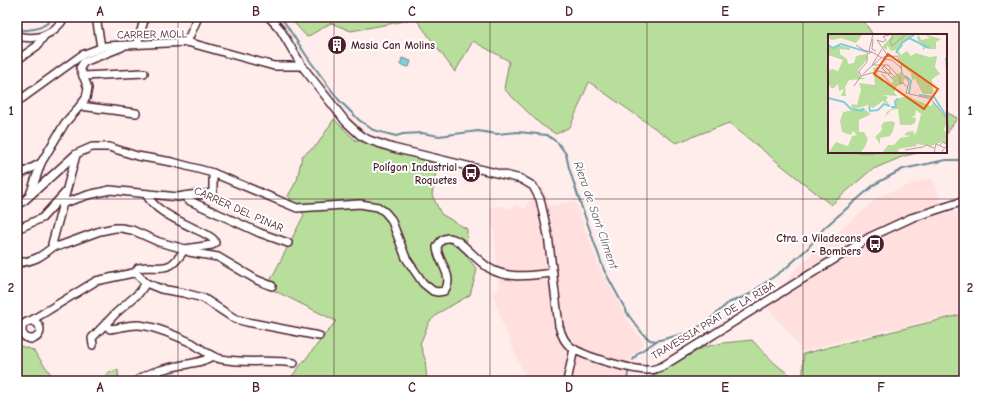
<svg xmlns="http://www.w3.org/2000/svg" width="981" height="398" viewBox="0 0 981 398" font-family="'Comic Neue',sans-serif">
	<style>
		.built { fill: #ffe0de }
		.green { fill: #b7df9b; stroke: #807f63 }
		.water { fill: #7fcfda; stroke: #6a8994 }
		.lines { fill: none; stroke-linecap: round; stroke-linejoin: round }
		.stream { stroke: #6a8994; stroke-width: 2 }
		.minor-casing { stroke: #4a1f2b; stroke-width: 10 }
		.minor { stroke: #fff; stroke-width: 7 }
		.grid { fill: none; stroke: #4a1f2b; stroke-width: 1; stroke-opacity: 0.55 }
		.labels { text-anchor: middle; stroke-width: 4; stroke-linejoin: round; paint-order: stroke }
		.street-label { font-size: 11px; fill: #4a1f2b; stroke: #fff }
		.poi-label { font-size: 11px; font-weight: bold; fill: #4a1f2b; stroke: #fff; text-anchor: end }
		.water-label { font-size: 12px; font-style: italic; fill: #5a5460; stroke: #fff }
		.inset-river { fill: none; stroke: #7fcfda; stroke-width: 2 }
		.inset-road { fill: none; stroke: #b79b9f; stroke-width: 1 }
		.view { fill: #e8590c; fill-opacity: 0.15; stroke: #e8590c; stroke-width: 2 }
		.inset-edge { fill: none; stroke: #4a1f2b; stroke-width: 2 }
		.neatline { fill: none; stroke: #4a1f2b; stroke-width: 1.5 }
		.grid-label { font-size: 13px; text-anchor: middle; font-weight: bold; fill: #4a1f2b }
	</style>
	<rect width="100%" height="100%" fill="#ffedec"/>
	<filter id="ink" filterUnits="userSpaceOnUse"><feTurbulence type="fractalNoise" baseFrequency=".025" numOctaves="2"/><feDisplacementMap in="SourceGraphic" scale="8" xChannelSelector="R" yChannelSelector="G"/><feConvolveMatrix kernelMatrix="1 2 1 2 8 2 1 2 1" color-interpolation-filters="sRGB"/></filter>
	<g filter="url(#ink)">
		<g class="built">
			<path d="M930,178L935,183L945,215L958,211L964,210V313L848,339L802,352L790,334L767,307L798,267L881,195Z"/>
			<path d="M544,187L549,206L575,201L600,269L629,322L643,342L642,345L629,361L624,381H527L504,328L492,292L499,290L494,230L492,225L490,207L503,206L509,209L516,204L525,209L533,195Z"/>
		</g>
		<g class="green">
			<path d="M289,17H861L873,35H829V152H922L904,156L871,170L831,205L729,123L676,143L589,82L570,127L556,134L540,124L504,89L509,61L473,41L455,72L416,19L351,31L331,23L307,37Z"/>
			<path d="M946,112L957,118L946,135Z"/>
			<path d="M334,119L355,140L376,145L437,165L432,195L441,214L467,229L466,255L477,270L470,295L440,312L429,322L420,344L425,359L427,381H288L336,321L267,287L304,215L288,196L297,180L302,156L317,145Z"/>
			<path d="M964,314V381H803V354L861,339Z"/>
			<path d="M752,340C767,356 781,372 802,381H643L704,347L723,343Z"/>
			<path d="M17,345L33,350L56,381H17Z"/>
			<path d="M118,370L119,381H102L109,372Z"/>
		</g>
		<path class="water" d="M402,58L411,61L409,67L400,65Z"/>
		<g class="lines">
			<g class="stream">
				<path d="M281,17L310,61L338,99L359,120L373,130L396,136L403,134L422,133L439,136L478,131L497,134L518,132L547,135L558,143L566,154L569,168L581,205L604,270L629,316L643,334L650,340L656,341L690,332L708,321L728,303L748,295L786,268L808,248L824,228L875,184L903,169L946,160H964"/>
				<path d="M17,29C31,32 44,28 54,17"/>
				<path d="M633,360L638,353L655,342"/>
				<path d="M627,381L628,372"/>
			</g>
			<defs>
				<g id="minor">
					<path d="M96,17L101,47"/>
					<path d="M269,17L280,29L302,66L346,122L360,135L369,140L393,148L521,179L533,186L540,199L548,235L559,326C561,334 564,342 571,347C584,357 632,370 648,370C654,370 658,368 663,366L870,237L911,218L964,201"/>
					<path d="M17,36C39,41 53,35 65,17"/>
					<path d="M187,42L198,17"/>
					<path d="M137,44L145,17"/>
					<path d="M17,60L37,46L44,36"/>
					<path d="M83,76L144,73"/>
					<path d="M17,102L82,55L106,46L187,42L274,66H302"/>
					<path d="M80,106L136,113"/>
					<path d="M76,155L52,244L54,246H59L100,231L115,228H121L132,230L159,242L185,249L189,252L218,257L257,280L272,286"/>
					<path d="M17,176L41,163"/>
					<path d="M30,195L41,163L65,123L80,106L86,98L88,88L80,68L84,62L122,47"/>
					<path d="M185,196L188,200L260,233L288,243"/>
					<path d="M64,203L88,195L110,190L178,197L190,195L207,194L213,192V173"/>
					<path d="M17,205L25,200L76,154L92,147H109L137,156L172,162L213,173L297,208L360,204L378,207L385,212L391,219L406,258L423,283L433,291L438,292L444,291C456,277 437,261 437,247C442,236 450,236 459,242C469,250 478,261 489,268C507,280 533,275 553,273"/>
					<path d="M17,229L42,218L65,193"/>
					<path d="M17,263C34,261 41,257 54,246"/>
					<path d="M135,273L138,268C143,267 146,267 151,267C170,269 174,265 185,249L212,245L215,243L214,240C209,235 202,232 195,229C178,220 156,212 146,194"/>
					<path d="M32,320L96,281L133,273L137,274L146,283L161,289L184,293L203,298L235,319L247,322L319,336"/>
					<circle cx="31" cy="330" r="9"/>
					<path d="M106,323L108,327L110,329C119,328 128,325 137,325C151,325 179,337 192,343C202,349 210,357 221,359C245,364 270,359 294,363"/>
					<path d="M93,345L92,338L116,313L139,293L146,283"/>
					<path d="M159,371L158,375L159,378L166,381"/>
					<path d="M137,381C148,371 173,367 188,364C197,362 204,362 212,356"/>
					<path d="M567,381L574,349"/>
				</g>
			</defs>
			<use href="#minor" class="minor-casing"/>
			<use href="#minor" class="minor"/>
		</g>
	</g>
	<path class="grid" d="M178,17V381M334,17V381M490,17V381M647,17V381M803,17V381M17,199H964"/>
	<defs>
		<symbol id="building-disc" viewBox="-11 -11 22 22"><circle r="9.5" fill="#4a1f2b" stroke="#fff"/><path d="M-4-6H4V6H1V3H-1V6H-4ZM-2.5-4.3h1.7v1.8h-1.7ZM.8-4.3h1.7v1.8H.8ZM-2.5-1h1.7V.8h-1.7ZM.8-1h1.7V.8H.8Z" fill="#fff"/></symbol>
		<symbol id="bus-disc" viewBox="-11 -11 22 22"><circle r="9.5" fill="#4a1f2b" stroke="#fff"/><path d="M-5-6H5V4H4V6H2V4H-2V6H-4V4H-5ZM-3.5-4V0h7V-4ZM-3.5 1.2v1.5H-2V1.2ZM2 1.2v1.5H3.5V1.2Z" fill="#fff"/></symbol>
	</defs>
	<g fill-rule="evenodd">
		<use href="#building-disc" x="326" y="34" width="22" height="22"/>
		<use href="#bus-disc" x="460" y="162" width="22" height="22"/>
		<use href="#bus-disc" x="864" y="233" width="22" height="22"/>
	</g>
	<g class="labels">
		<g class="street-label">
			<text transform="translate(152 34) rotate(-1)" y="4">CARRER MOLL</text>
			<text transform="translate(239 209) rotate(24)" y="4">CARRER DEL PINAR</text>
			<text transform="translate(713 320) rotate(-31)" y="4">TRAVESSIA PRAT DE LA RIBA</text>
		</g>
		<g class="poi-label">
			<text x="351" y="49" text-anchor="start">Masia Can Molins</text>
			<text x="457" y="171">Polígon Industrial<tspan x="457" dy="13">Roquetes</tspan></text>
			<text x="861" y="242">Ctra. a Viladecans<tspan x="861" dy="13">- Bombers</tspan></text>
		</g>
		<g class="water-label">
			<text transform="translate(596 215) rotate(71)" y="4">Riera de Sant Climent</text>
		</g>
	</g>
	<g transform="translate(828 34)">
		<rect width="119" height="119" fill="#ffedec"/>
		<path d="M0,0H35L28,9L13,4L4,6L0,4ZM57,0H83L81,5L74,8L75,12L70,17L73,21L79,17L83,22L88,19L101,23L109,22L107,33L112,40L104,45L105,60H95L87,45L84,46L83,39L74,32L68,16L63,17L59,11V16L54,13L64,2ZM96,0L113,5L108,8V15H101L99,13L95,16L94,9L90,7L89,3L91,1L93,6L102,4ZM10,11L22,14V16L12,15V20L19,25L20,30L26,29L28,22L38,20L40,24L30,36L32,43L38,45L21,46L17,53L18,62H13L16,55L11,57L10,50L6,54H2L3,51L0,53V37L4,35L10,37L15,26L0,21V12L6,14ZM49,33V42L53,43L57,50L66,48L63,44L73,38L77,44L75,50L69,52L66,58L69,62L55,61L60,63L58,66L61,71L55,67L45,74L40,71L27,75L23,73L24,70L29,71L33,56L31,49L47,51L45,34ZM78,62L103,72L105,68L110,72L119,86L116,96L119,100V111L114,108L103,112L88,110L89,112L70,115L71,119H54L60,111H66L72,104L83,102L76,101L79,98L85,97L87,101L89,96L93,80L88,76L87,82L83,83L88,84L87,89L83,91H72L70,75L63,76L57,83L59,78L68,72L66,66ZM35,74L43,80L31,86V98H36L40,105L37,113L32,119H0L8,108L20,112L24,102L29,101L25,97L23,101L14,98L12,87L15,78ZM64,87L67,89L65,97L62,102L52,104V110L47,103L54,96L53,92L56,88Z" fill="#b7df9b"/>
		<path class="inset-river" d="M81,4L101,14M0,11L5,14L13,10L40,18M68,19L74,9L87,0M118,24L119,38M77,42L83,47L81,59M91,61L106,63L119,83M0,64L16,68L23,75M41,72L42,77L50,76L56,70L62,72M63,73H68L67,68L70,64M23,75L34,77L36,74"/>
		<path class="inset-road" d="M66,0L62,7L64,12L78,0M45,5L44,15L48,17M28,11L37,17L44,18M41,17L45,0M44,18L56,25L64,26L73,34M60,22L49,6L55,8L58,6L55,3L63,0M55,23L69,22L73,30L74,39L81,48L78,59L103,65L119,85M44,31L54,15M46,31H60L72,44V50L74,48L79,53M57,31L54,34L64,44M56,32L66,42M50,37L62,40L61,35M35,40L54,23M54,40L62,49M33,42L31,37L39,28V20L44,18M26,52L33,42L50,37M112,111L115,108L119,111L113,119M95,113L98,111L106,114M77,116L95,113M106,119L108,110L117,114"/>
		<path class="view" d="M60,20L110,55L96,75L46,40Z"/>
		<rect width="119" height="119" class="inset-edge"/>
	</g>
	<rect width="981" height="398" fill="none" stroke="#fff" stroke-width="44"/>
	<rect x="22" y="22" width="937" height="354" class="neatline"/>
	<g class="grid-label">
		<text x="100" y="16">A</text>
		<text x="256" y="16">B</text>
		<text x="412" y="16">C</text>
		<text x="569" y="16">D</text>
		<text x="725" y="16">E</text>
		<text x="881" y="16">F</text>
		<text x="11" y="115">1</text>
		<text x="970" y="115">1</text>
		<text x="11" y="292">2</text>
		<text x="970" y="292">2</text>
		<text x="100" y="392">A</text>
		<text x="256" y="392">B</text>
		<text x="412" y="392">C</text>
		<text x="569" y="392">D</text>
		<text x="725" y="392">E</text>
		<text x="881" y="392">F</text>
	</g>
</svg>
